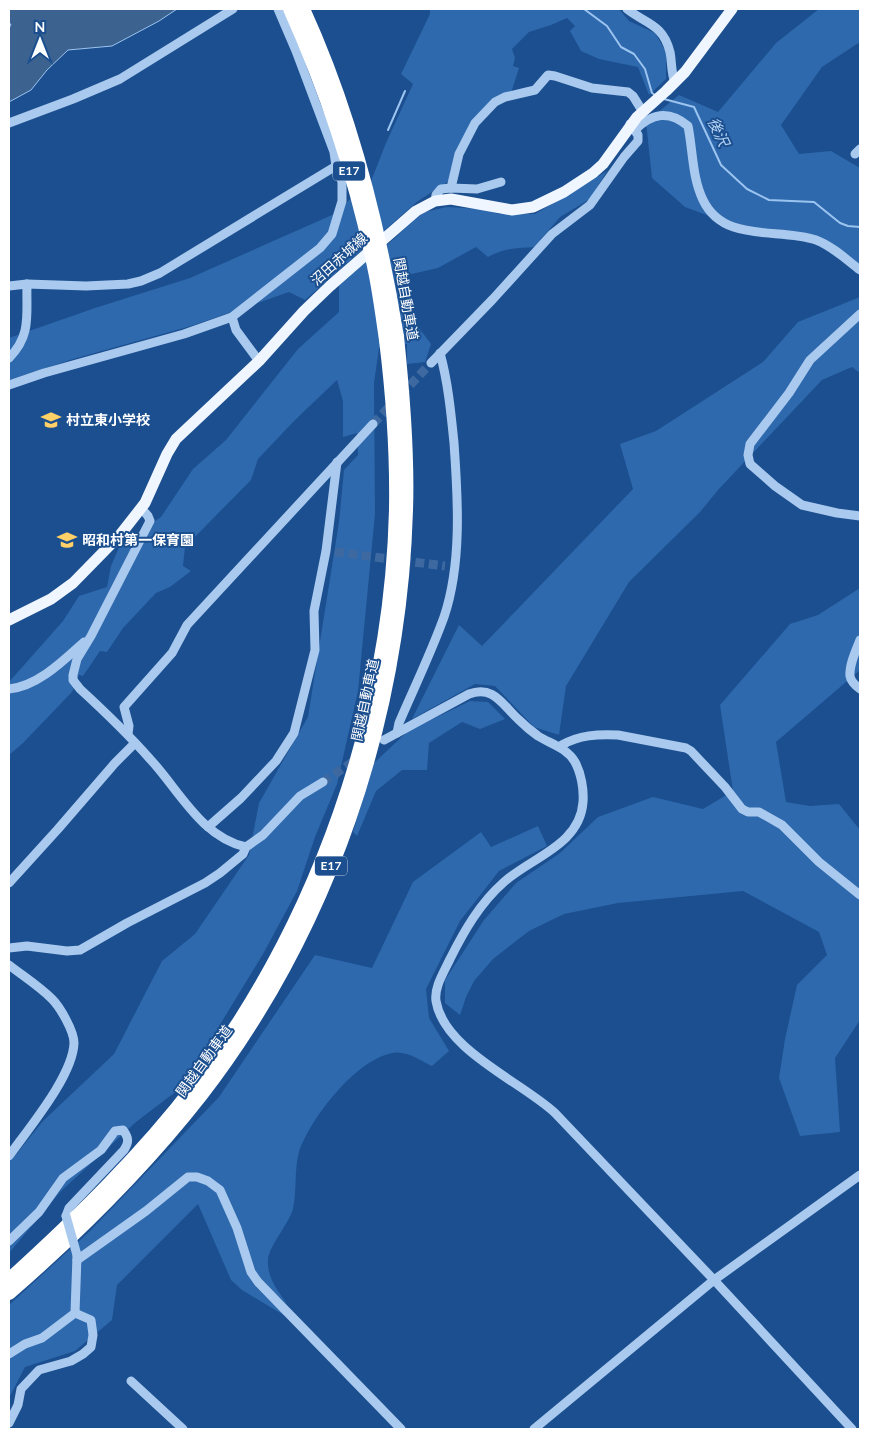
<svg xmlns="http://www.w3.org/2000/svg" width="869" height="1438" viewBox="0 0 869 1438" font-family="Lato,'Noto Sans JP',sans-serif">
	<style>
		.green { fill: #2e69ad }
		.water { fill: #3c6290; stroke: #9cc4f0 }
		.lines { fill: none; stroke-linecap: round; stroke-linejoin: round }
		.stream { stroke: #9cc4f0; stroke-width: 2 }
		.minor-tunnel { stroke: #3d69a0; stroke-width: 9; stroke-dasharray: 9 4.5; stroke-linecap: butt }
		.minor { stroke: #a9c9ee; stroke-width: 9 }
		.major { stroke: #f0f6ff; stroke-width: 11 }
		.highway { stroke: #fff; stroke-width: 14 }
		.minor-bridge { stroke: #a9c9ee; stroke-width: 9 }
		.highway-bridge { stroke: #fff; stroke-width: 14 }
		.labels { text-anchor: middle; stroke-width: 4; stroke-linejoin: round; paint-order: stroke }
		.shield { fill: #1b4f8f; stroke: #bbcadd; stroke-width: 1 }
		.shield-label { font-size: 12px; font-weight: bold; fill: #fff }
		.street-label { font-size: 14px; fill: #fff; stroke: #1b4f8f }
		.poi-label { font-size: 14px; font-weight: bold; fill: #fff; stroke: #1b4f8f; text-anchor: start }
		.water-label { font-size: 15px; font-style: italic; fill: #b5d3f5; stroke: #1b4f8f }
	</style>
	<rect width="100%" height="100%" fill="#1b4f8f"/>
	<g class="green">
		<path d="M430,9H619L629,21L655,33L666,52V79L649,95L638,67L599,59L581,51L570,31L575,26L567,18L551,25L529,32L512,49L515,58L513,66L519,68L511,93L485,107L449,181L418,201L305,300L289,292L191,326L73,359L9,380V338L95,308L190,278L332,215L371,181L386,143L413,84L401,74L430,14Z"/>
		<path d="M819,9H860V42L822,67L781,125L799,154L831,151L860,168V265L819,238L736,226L685,207L652,178L646,122L679,95L718,112L776,43Z"/>
		<path d="M607,171L590,199L560,217L541,239L536,247C518,248 503,248 488,257L476,247L438,268L407,275L403,307L431,344L425,362L407,364V344L379,348L374,383L375,514L358,691L337,784L315,837L297,891L263,954L182,1087L136,1122L60,1192L9,1253V1163L43,1121L114,1054L162,961L195,934L249,855L259,803L308,717L339,522L344,470L358,455L357,433L343,437V401L337,380L294,421L258,459L251,480L185,547L183,566L191,571L170,587L156,593L123,628L107,652L100,651L83,676L79,675L72,692L23,743L9,755V682L63,621L79,596L107,587L111,566L120,545L161,517L193,469L226,440L298,349L339,312V284L395,238L420,213L447,207L481,209L499,214H535Z"/>
		<path d="M860,297V373L852,367L822,380L718,490L700,512L629,582L566,686L559,735L534,727L495,686L475,684L412,719L459,625L482,646L633,489L620,444L656,431L763,362L798,322Z"/>
		<path d="M860,588V670L776,742L786,802L810,806L839,804L860,830V1020L835,1058L840,1132L800,1136L779,1078L785,1039L797,985L827,955L819,932L743,891L618,903L564,914L529,931L493,959L474,981L466,997L460,1015L445,1003V980L484,920L516,883L560,853L598,817L653,797L703,809L733,791L720,705L790,624L818,615Z"/>
		<path d="M470,701L488,702L505,719L480,729L462,722L429,743L427,770H402L376,791L357,836L353,832L373,764L408,731Z"/>
		<path d="M538,826L547,846L499,871L460,921L426,989L429,1018L449,1051L432,1066C421,1061 406,1050 393,1053C356,1059 310,1119 299,1152C294,1170 297,1191 293,1209C289,1223 268,1248 268,1260C267,1278 278,1291 287,1304L263,1282L256,1287L287,1317L242,1290L231,1280L198,1204L117,1285L112,1320L75,1351L25,1367L9,1398V1305L90,1231L219,1097L315,955L372,968L413,882L481,832L491,847Z"/>
	</g>
	<path class="water" d="M9,9H177L159,21L112,46L68,50L47,70L31,90L9,102V29L11,24H9Z"/>
	<g class="lines">
		<g class="stream">
			<path d="M584,9L607,26L621,47L634,54L645,69L652,93L655,95"/>
			<path d="M664,99L694,107L721,165L747,189L769,200L814,202L840,223L848,226L860,227"/>
			<path d="M388,130L405,91"/>
		</g>
		<g class="minor-tunnel">
			<path d="M373,424L431,363"/>
			<path d="M335,552L445,566"/>
			<path d="M323,782L357,759"/>
		</g>
		<g class="minor">
			<path d="M627,9C646,24 663,24 670,52C672,62 671,73 675,83"/>
			<path d="M9,123L73,99L120,79L233,9"/>
			<path d="M635,130C652,113 669,110 688,126C693,151 692,177 703,200C724,244 779,227 816,240C832,246 847,260 860,270"/>
			<path d="M855,154L860,149"/>
			<path d="M451,188L459,154L475,123L495,102L505,97L535,90L548,75L555,76L592,88L628,92L633,96L643,112"/>
			<path d="M435,201L436,195L441,189L451,188L477,189L501,182"/>
			<path d="M9,286L27,284L86,286L128,284L141,281L160,273L336,166"/>
			<path d="M860,314L810,360L789,393L750,444L748,455L750,464L775,486L802,505L837,513L860,516"/>
			<path d="M232,317L236,330L259,361"/>
			<path d="M9,358C32,335 26,314 27,284"/>
			<path d="M431,363L493,299L552,234L590,205L624,157L638,141V135L630,124"/>
			<path d="M9,385L44,373L184,334L232,317L320,248L332,234L342,201V182L336,166L334,152L296,51L278,9"/>
			<path d="M142,509L148,516L150,521L91,636L77,659L73,675V680L80,689C104,711 128,734 150,759C179,790 201,837 246,847"/>
			<path d="M860,640C856,650 849,665 850,676C851,682 856,686 860,689"/>
			<path d="M9,689C38,686 63,661 84,642"/>
			<path d="M397,733L399,723C414,688 431,653 444,617C462,564 458,499 454,443C451,413 448,382 440,353"/>
			<path d="M128,734L129,726L124,707L172,653L187,625L373,424"/>
			<path d="M384,740L469,694C493,685 502,704 518,719C524,725 531,731 538,736C551,744 567,748 575,762C581,773 584,789 583,802C580,845 532,857 504,882C480,903 464,931 450,959C444,972 434,987 436,1001C444,1050 522,1082 555,1113L714,1280L852,1429"/>
			<path d="M561,748L562,745C579,735 598,734 618,735L686,748L691,751L725,787L742,809L748,812H759L782,825L819,862L860,895"/>
			<path d="M208,827L241,798L276,761L294,733L315,650L314,611L326,551L337,462"/>
			<path d="M9,883L58,829L115,763L135,743"/>
			<path d="M9,948L27,946L67,951L80,950L127,923L205,883L220,873L243,854L246,847L263,835L300,796L323,782"/>
			<path d="M9,965C23,976 39,986 52,999C60,1007 74,1031 74,1043C73,1076 28,1129 9,1156"/>
			<path d="M9,1241L39,1212L63,1178L101,1150L115,1131L123,1130C129,1138 129,1142 124,1150L69,1208L66,1216"/>
			<path d="M77,1260L146,1211L188,1177H197L208,1181L220,1190L237,1228L251,1272L258,1282L401,1429"/>
			<path d="M9,1354L25,1344L42,1338L75,1313L77,1256"/>
			<path d="M131,1381L183,1429"/>
			<path d="M9,1423L18,1405L21,1389L39,1370L71,1361L83,1354L91,1347L93,1335L91,1320L75,1313"/>
			<path d="M534,1429L714,1280L860,1175"/>
		</g>
		<path class="major" d="M9,620L51,599L73,583L120,535L145,503L167,454L176,439L259,361L304,311L330,286L416,211L435,201L451,199L512,210L533,207L564,192L593,173L603,164L637,117L666,91L685,72L732,9"/>
		<g class="highway">
			<path d="M9,1280C76,1219 141,1156 196,1084C319,921 391,714 396,510C397,453 393,397 386,340"/>
			<path d="M9,1293C78,1233 144,1168 201,1095C329,929 400,719 406,510C408,452 403,394 397,337"/>
		</g>
		<path class="minor-bridge" d="M66,1216L77,1255"/>
		<g class="highway-bridge">
			<path d="M290,9C328,94 358,185 376,276C380,297 383,319 386,340"/>
			<path d="M303,9C350,112 379,225 397,337"/>
		</g>
	</g>
	<defs>
		<symbol id="school-bare" viewBox="-9 -9 18 18"><path d="M0-5L7-2L0 1L-7-2ZM-4 1L0 2.5L4 1V4Q0 6-4 4Z" fill="#ffd166" stroke="#1b4f8f" stroke-width="2.5" paint-order="stroke"/></symbol>
	</defs>
	<g fill-rule="evenodd">
		<use href="#school-bare" x="37" y="406" width="28" height="28"/>
		<use href="#school-bare" x="53" y="526" width="28" height="28"/>
	</g>
	<g class="labels">
		<g class="shield">
			<rect x="333" y="161.5" width="32" height="19" rx="4"/>
			<rect x="315" y="856.5" width="32" height="19" rx="4"/>
		</g>
		<g class="shield-label">
			<text x="349" y="175">E17</text>
			<text x="331" y="870">E17</text>
		</g>
		<g class="street-label">
			<text transform="translate(339 259) rotate(-42)" y="5">沼田赤城線</text>
			<text transform="translate(406 299) rotate(80)" y="5">関越自動車道</text>
			<text transform="translate(365 700) rotate(-78)" y="5">関越自動車道</text>
			<text transform="translate(204 1061) rotate(-54)" y="5">関越自動車道</text>
		</g>
		<g class="poi-label">
			<text x="66" y="425">村立東小学校</text>
			<text x="82" y="545">昭和村第一保育園</text>
		</g>
		<g class="water-label">
			<text transform="translate(718 132) rotate(65)" y="5">後沢</text>
		</g>
	</g>
	<rect width="869" height="1438" fill="none" stroke="#ffffff" stroke-width="20"/>
	<g transform="translate(40 40)" stroke="#1b4f8f" stroke-width="4" paint-order="stroke">
	<path d="M0-4L9 19L0 12L-9 19Z" fill="#ffffff"/>
	<text y="-8" font-size="14" font-weight="bold" text-anchor="middle" fill="#ffffff">N</text>
	</g>
</svg>
